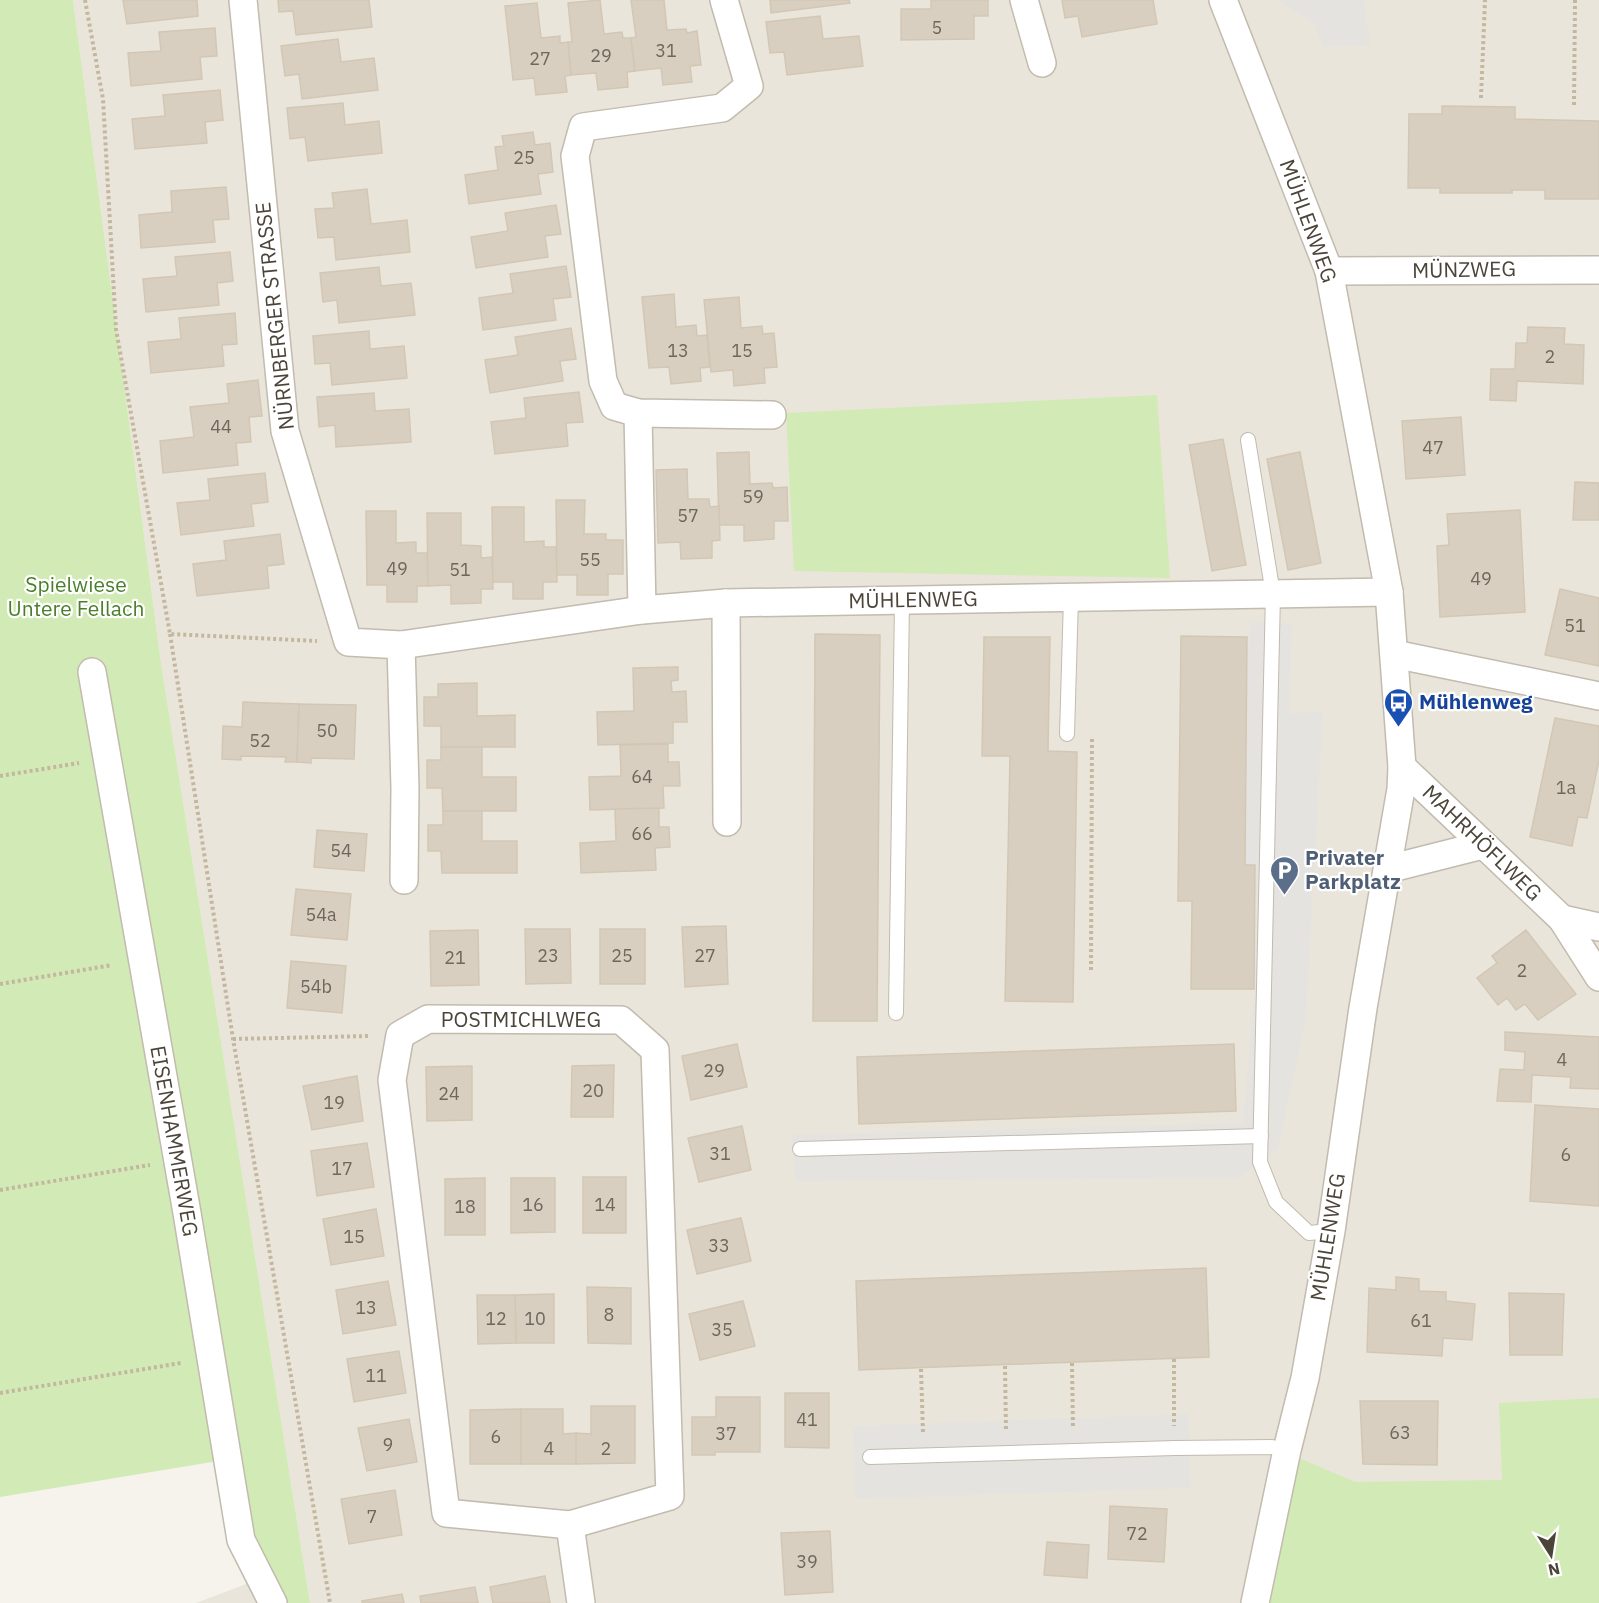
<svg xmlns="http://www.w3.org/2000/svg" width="1599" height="1603" viewBox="0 0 1599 1603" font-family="'IBM Plex Sans',sans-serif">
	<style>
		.residential { fill: #eae5da }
		.green { fill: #d2eab5 }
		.parking { fill: #e5e3e0 }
		.building { fill: #d8cfc1; stroke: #d3c7b4; stroke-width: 1.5 }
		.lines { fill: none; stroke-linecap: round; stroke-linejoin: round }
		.service-casing { stroke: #c2bbae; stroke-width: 16 }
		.minor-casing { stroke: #c2bbae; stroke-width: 30 }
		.path { stroke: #c4b79f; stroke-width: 4; stroke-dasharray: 3 3; stroke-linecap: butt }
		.service { stroke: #fff; stroke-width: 14 }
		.minor { stroke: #fff; stroke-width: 27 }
		.labels { text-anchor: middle; stroke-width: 4.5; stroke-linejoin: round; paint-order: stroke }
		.number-label { font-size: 18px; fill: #6e675b }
		.street-label { font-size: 21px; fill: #4b4439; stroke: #fff }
		.park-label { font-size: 21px; fill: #4a7f2a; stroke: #fff }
		.transit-label { font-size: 21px; font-weight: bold; fill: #164399; stroke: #fff; text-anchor: start }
		.service-label { font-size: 21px; font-weight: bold; fill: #4e5e75; stroke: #fff; text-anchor: start }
	</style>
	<rect width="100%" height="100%" fill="#f6f3ec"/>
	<g class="residential">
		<path d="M73,0H1599V1603H310L161,663Z"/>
		<path d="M246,1584L259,1603H196Z"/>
	</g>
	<g class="green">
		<path d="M0,0H73L161,663L310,1603H259L246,1584L218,1461L0,1497Z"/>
		<path d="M1157,395L1170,578L794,571L786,413Z"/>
		<path d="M1599,1398V1603H1259L1285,1452L1355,1482L1502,1480L1499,1403Z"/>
	</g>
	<g class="parking">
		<path d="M1278,0H1364L1370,45L1323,47L1314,23Z"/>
		<path d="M1250,621L1292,624L1289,713L1323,712L1306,1018L1278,1149L1240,1178L796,1181L791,1135L1243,1123L1254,989L1255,866L1245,865L1246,692Z"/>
		<path d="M1188,1414L1191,1488L855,1499L853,1426Z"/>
	</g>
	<g class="building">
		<path d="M123,0H197L198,16L127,24Z"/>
		<path d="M278,0H369L372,27L296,35L293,11L279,12Z"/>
		<path d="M600,0L604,34L622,32L623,38H631L635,71L627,72L628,87L598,90L596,73L571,75L568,42H572L568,3Z"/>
		<path d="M631,0H664L667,30L686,29L687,33L697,31L701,65L690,66L692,82L663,85L661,68L635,71L631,38L636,37Z"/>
		<path d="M770,0H849L850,3L771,13Z"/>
		<path d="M931,0H988V16H974V39L901,40V9H931Z"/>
		<path d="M1062,0H1153L1157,24L1082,37L1078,16L1065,18Z"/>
		<path d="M537,3L541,38L560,36V43L568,42L571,75L565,76L567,92L536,95L534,78L513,80L505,6Z"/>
		<path d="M820,16L823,39L859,36L863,66L787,75L784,52L770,53L766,22Z"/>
		<path d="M215,28L217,56L200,57L202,79L131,86L128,53L161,51L159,32Z"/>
		<path d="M338,39L341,62L374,58L378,90L302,99L299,74L285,76L281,46Z"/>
		<path d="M220,90L223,120L205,122L207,143L135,149L132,119L165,116L163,95Z"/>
		<path d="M343,103L345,125L379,121L382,153L308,161L305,137L290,139L287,108Z"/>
		<path d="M1442,106L1515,107V119L1599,121V199H1545V190H1512V193H1440V188H1408L1409,114H1442Z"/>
		<path d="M533,132L535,145L550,143L553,172L538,174L541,194L469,204L465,175L498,170L495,147L504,146L502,136Z"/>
		<path d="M226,187L229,219L213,220L215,242L141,248L139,215L172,212L171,191Z"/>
		<path d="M367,189L371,224L407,220L410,252L336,260L334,237L318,238L315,209L334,208L332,193Z"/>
		<path d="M556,205L561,234L545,236L548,257L476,268L471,237L508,231L505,213Z"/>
		<path d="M230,252L233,281L217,283L219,305L146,312L143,279L177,276L175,257Z"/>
		<path d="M566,266L571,297L553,299L556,320L483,330L479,298L513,293L510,274Z"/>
		<path d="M379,267L381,286L411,283L415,315L339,323L337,300L323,302L320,273Z"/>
		<path d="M674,294L676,327L696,325L697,336L707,335L710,367L700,368L701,381L671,384L669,367L649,368L642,297Z"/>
		<path d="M739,297L741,328L762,326L763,334L774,333L777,367L764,368L765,383L734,386L733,370L711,372L704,300Z"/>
		<path d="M235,313L237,344L222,345L224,366L151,373L148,342L181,339L179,318Z"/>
		<path d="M1528,327L1565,328L1564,344L1584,345L1583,384L1517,381L1516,401L1490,400L1491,369H1515L1516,343H1527Z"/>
		<path d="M571,328L576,359L560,361L563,381L490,393L485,360L518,355L515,337Z"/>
		<path d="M369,331L370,349L404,346L407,378L332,385L330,363L315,364L313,336Z"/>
		<path d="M258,380L262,416L249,417L251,442L236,443L238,465L163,473L160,441L194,437L190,407L229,403L227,384Z"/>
		<path d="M579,392L583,422L566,423L568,446L495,454L491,422L526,418L524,398Z"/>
		<path d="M374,393L375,411L409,409L411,442L336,447L335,425L319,427L317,397Z"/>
		<path d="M1461,417L1465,475L1406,479L1402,421Z"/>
		<path d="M1223,439L1246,565L1212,571L1189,445Z"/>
		<path d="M749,452L750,484L772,483L773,488L787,487L788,521H774V539L744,541V525H719L717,453Z"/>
		<path d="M1300,452L1321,563L1288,570L1267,459Z"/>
		<path d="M687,469L688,499H709L710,507L719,506L720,540L712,541V558L681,559L680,542L658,543L656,470Z"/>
		<path d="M265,473L268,502L251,504L254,526L181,535L177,503L210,500L208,479Z"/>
		<path d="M1575,482L1599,483V520H1573Z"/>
		<path d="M556,500H585L584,534H606V540H623V574H608V595H577V575H557Z"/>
		<path d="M492,507H524V542L544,541V547H556L557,582H543V599H513V582H493Z"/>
		<path d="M1520,510L1525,612L1440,617L1437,546L1449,545L1447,514Z"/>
		<path d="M366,511H396V543L416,542V553H427L428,586H417V602H387V585H367Z"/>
		<path d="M427,513H461V545L481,546V558L492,557L493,589H481V603L451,604V585L428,586Z"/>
		<path d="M280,534L284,564L267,566L269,588L197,596L193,564L226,560L224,541Z"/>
		<path d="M1560,589L1599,598V666L1545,655Z"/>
		<path d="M815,634L880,635L877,1021H813Z"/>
		<path d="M1181,636L1247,637L1245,865H1255L1254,989H1191L1192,901H1178Z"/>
		<path d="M984,637H1050L1048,751L1077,752L1073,1002L1005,1001L1010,756H982Z"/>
		<path d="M678,667V680L671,681L672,692L686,691L687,722H673V743L598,745L597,712L634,711L633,668Z"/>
		<path d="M477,683V716L515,715V747H441V726H424V697H438V684Z"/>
		<path d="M243,702L299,704L297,762H285L286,757L241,756V760L222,759L223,726L242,727Z"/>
		<path d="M299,704L356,705L354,759L311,758V763L297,762Z"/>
		<path d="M1555,718L1599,726V760L1587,818L1578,817L1572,846L1530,837Z"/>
		<path d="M668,744V762H679L680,786H663L664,808L590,810L589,777L621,776L620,745Z"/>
		<path d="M441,747H482V777H516V811H443L442,788H427V760H441Z"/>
		<path d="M659,808V827H669L670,847L655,848L656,870L581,873L580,843L616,841L615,809Z"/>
		<path d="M443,811H482V841H517V873H442L441,851H428V825H443Z"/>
		<path d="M317,830L367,834L364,871L314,867Z"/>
		<path d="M296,889L351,894L347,940L291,935Z"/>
		<path d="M726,926L728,984L685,987L682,927Z"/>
		<path d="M525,929H570L571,983L526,984Z"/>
		<rect x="600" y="929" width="45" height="55"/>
		<path d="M478,930L479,985L431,986L430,931Z"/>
		<path d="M1526,930L1576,994L1538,1020L1525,1004L1516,1010L1507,998L1498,1005L1477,978L1497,963L1492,956Z"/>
		<path d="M291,961L346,966L342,1013L287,1008Z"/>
		<path d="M1505,1032L1599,1037V1089L1570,1088L1571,1077L1532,1075L1531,1102L1497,1101L1500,1069L1524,1070L1525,1052L1505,1050Z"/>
		<path d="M737,1044L747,1087L691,1100L682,1056Z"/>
		<path d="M1234,1044L1236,1111L859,1124L857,1057Z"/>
		<path d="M614,1065L613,1117H571L572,1066Z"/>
		<path d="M472,1066V1120L427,1121L426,1067Z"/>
		<path d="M357,1076L363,1121L312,1130L303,1086Z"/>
		<path d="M1535,1105L1599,1109V1206L1530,1201Z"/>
		<path d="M742,1126L751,1170L699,1182L688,1138Z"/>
		<path d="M367,1143L374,1187L317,1196L311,1151Z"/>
		<rect x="583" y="1177" width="43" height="56"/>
		<path d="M485,1178V1235H445V1179Z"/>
		<path d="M511,1178H555V1232L511,1233Z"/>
		<path d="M376,1209L384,1256L331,1265L323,1219Z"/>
		<path d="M741,1218L751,1261L697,1274L687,1230Z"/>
		<path d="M1206,1268L1209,1357L859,1370L856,1281Z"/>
		<path d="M1396,1277L1419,1279V1291L1446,1292V1301L1475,1304L1472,1340L1443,1338L1442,1356L1367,1352L1369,1288L1396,1290Z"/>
		<path d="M388,1281L396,1325L343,1334L336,1290Z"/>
		<path d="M587,1287L631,1288V1344L588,1343Z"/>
		<path d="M1509,1293L1564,1294L1562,1355H1510Z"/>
		<path d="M554,1294V1343H516L515,1295Z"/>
		<path d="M477,1295H515L516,1343L478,1344Z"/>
		<path d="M743,1301L755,1346L700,1360L689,1314Z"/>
		<path d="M399,1351L406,1393L354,1402L347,1359Z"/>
		<path d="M785,1393H829V1448L785,1447Z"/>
		<path d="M716,1397H760V1452H715V1455H692V1417H716Z"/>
		<path d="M1360,1401H1438L1437,1465L1363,1464Z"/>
		<path d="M591,1406H635V1463L576,1464V1433L591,1434Z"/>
		<path d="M521,1409V1464H470V1410Z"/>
		<path d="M521,1409H563V1434L576,1433V1464H521Z"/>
		<path d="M409,1419L417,1462L367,1471L358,1428Z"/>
		<path d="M395,1490L402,1535L349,1544L341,1499Z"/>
		<path d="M1110,1506L1167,1509L1164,1562L1108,1559Z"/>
		<path d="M830,1531L833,1592L785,1595L781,1533Z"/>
		<path d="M1047,1542L1089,1545L1087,1578L1044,1575Z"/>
		<path d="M545,1576L550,1603H493L490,1587Z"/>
		<path d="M475,1587L478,1603H421L420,1596Z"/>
		<path d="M402,1594L404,1603H362V1601Z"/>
	</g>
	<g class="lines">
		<defs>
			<g id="service">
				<path d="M1248,440L1273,594L1260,1162L1276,1202L1309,1233L1331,1231"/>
				<path d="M1067,734L1071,598"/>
				<path d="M896,1013L902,601"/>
				<path d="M800,1149L1261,1136"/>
				<path d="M870,1457L1175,1448L1272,1447L1287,1450"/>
			</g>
			<g id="minor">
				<path d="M243,0L285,431L348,642L401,645L405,788L404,880"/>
				<path d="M724,0L749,86L722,108L583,127L575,156L603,381L614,406L638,413L772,415"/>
				<path d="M1024,0L1042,63"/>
				<path d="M1223,0L1329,271L1389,592L1402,767L1401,789L1363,1008L1331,1231L1305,1378L1287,1450L1255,1603"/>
				<path d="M1329,271L1599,270"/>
				<path d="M638,413L642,610"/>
				<path d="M726,603L1389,592"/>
				<path d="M401,645L642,610L726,603L727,822"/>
				<path d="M1394,654L1599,696"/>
				<path d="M92,672L187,1213L241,1540L273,1603"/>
				<path d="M1402,767L1562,919L1599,977"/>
				<path d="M1388,869L1483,845"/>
				<path d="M1562,919L1599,927"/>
				<path d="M428,1019L621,1020L655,1050L670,1496L570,1525L446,1513L392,1080L400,1035Z"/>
				<path d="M570,1525L581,1603"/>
			</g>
		</defs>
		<use href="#service" class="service-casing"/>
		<use href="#minor" class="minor-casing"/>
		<g class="path">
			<path d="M85,0L103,99L116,329L170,634L317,641"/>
			<path d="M1481,98L1485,0"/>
			<path d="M1574,105L1575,0"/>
			<path d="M170,634L233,1039L330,1603"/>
			<path d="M0,776L79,763"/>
			<path d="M1091,970L1092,736"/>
			<path d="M0,984L112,965"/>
			<path d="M233,1039L369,1036"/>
			<path d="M0,1190L150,1165"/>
			<path d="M1174,1359V1426"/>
			<path d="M1072,1363L1073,1429"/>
			<path d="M1005,1366L1006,1431"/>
			<path d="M921,1369L923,1433"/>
			<path d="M0,1393L181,1363"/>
		</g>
		<use href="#service" class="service"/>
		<use href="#minor" class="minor"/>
	</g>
	<defs>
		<symbol id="bus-pin" viewBox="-11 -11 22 30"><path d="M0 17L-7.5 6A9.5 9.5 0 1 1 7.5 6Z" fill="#1a4fb4" stroke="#fff"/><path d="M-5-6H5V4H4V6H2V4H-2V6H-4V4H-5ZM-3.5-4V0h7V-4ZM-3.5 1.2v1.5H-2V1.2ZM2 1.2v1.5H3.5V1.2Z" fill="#fff"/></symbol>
		<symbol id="parking-pin" viewBox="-11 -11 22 30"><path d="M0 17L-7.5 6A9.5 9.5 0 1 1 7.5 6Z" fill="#5c6f8a" stroke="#fff"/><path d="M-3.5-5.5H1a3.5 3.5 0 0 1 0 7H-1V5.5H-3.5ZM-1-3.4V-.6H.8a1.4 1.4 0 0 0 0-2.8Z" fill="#fff"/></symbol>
	</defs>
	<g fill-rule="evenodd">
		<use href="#bus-pin" x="1382" y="686" width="33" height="45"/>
		<use href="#parking-pin" x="1268" y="854" width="33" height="45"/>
	</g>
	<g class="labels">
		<g class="number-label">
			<text x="937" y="34">5</text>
			<text x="666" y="57">31</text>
			<text x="601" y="62">29</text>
			<text x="540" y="65">27</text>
			<text x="524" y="164">25</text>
			<text x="678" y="357">13</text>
			<text x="742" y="357">15</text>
			<text x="1550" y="363">2</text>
			<text x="221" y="433">44</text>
			<text x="1433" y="454">47</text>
			<text x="753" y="503">59</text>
			<text x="688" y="522">57</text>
			<text x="590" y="566">55</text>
			<text x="397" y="575">49</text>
			<text x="460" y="576">51</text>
			<text x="1481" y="585">49</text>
			<text x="1575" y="632">51</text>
			<text x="327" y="737">50</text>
			<text x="260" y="747">52</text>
			<text x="642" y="783">64</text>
			<text x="1566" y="794">1a</text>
			<text x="642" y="840">66</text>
			<text x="341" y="857">54</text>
			<text x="321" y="921">54a</text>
			<text x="548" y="962">23</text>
			<text x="622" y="962">25</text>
			<text x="705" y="962">27</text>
			<text x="455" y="964">21</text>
			<text x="1522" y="977">2</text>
			<text x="316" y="993">54b</text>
			<text x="1562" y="1066">4</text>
			<text x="714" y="1077">29</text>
			<text x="593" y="1097">20</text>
			<text x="449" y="1100">24</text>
			<text x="334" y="1109">19</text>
			<text x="720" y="1160">31</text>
			<text x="1566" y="1161">6</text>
			<text x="342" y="1175">17</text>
			<text x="533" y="1211">16</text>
			<text x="605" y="1211">14</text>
			<text x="465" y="1213">18</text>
			<text x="354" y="1243">15</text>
			<text x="719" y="1252">33</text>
			<text x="366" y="1314">13</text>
			<text x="609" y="1321">8</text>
			<text x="496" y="1325">12</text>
			<text x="535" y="1325">10</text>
			<text x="1421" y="1327">61</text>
			<text x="722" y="1336">35</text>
			<text x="376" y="1382">11</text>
			<text x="807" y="1426">41</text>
			<text x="1400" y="1439">63</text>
			<text x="726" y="1440">37</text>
			<text x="496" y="1443">6</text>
			<text x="388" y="1451">9</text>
			<text x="549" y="1455">4</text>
			<text x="606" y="1455">2</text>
			<text x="372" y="1523">7</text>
			<text x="1137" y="1540">72</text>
			<text x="807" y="1568">39</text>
		</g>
		<g class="street-label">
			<text transform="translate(1308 221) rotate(70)" y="7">MÜHLENWEG</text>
			<text transform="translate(1464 270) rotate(-1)" y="7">MÜNZWEG</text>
			<text transform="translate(275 316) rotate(-96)" y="7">NÜRNBERGER STRASSE</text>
			<text transform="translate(913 600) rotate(-1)" y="7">MÜHLENWEG</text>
			<text transform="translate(1482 843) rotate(44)" y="7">MAHRHÖFLWEG</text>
			<text x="521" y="1027">POSTMICHLWEG</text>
			<text transform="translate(174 1141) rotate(80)" y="7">EISENHAMMERWEG</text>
			<text transform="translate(1328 1237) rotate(-81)" y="7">MÜHLENWEG</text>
		</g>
		<g class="park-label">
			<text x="76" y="592">Spielwiese<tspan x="76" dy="24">Untere Fellach</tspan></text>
		</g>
		<g class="transit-label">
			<text x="1419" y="709">Mühlenweg</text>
		</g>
		<g class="service-label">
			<text x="1305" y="865">Privater<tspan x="1305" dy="24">Parkplatz</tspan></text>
		</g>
	</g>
	<g transform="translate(1551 1555) rotate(168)" stroke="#ffffff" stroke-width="4.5" paint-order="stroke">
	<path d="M0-4.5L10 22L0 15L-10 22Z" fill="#4b4439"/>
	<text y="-9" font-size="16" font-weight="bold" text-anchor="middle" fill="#4b4439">N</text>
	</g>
</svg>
